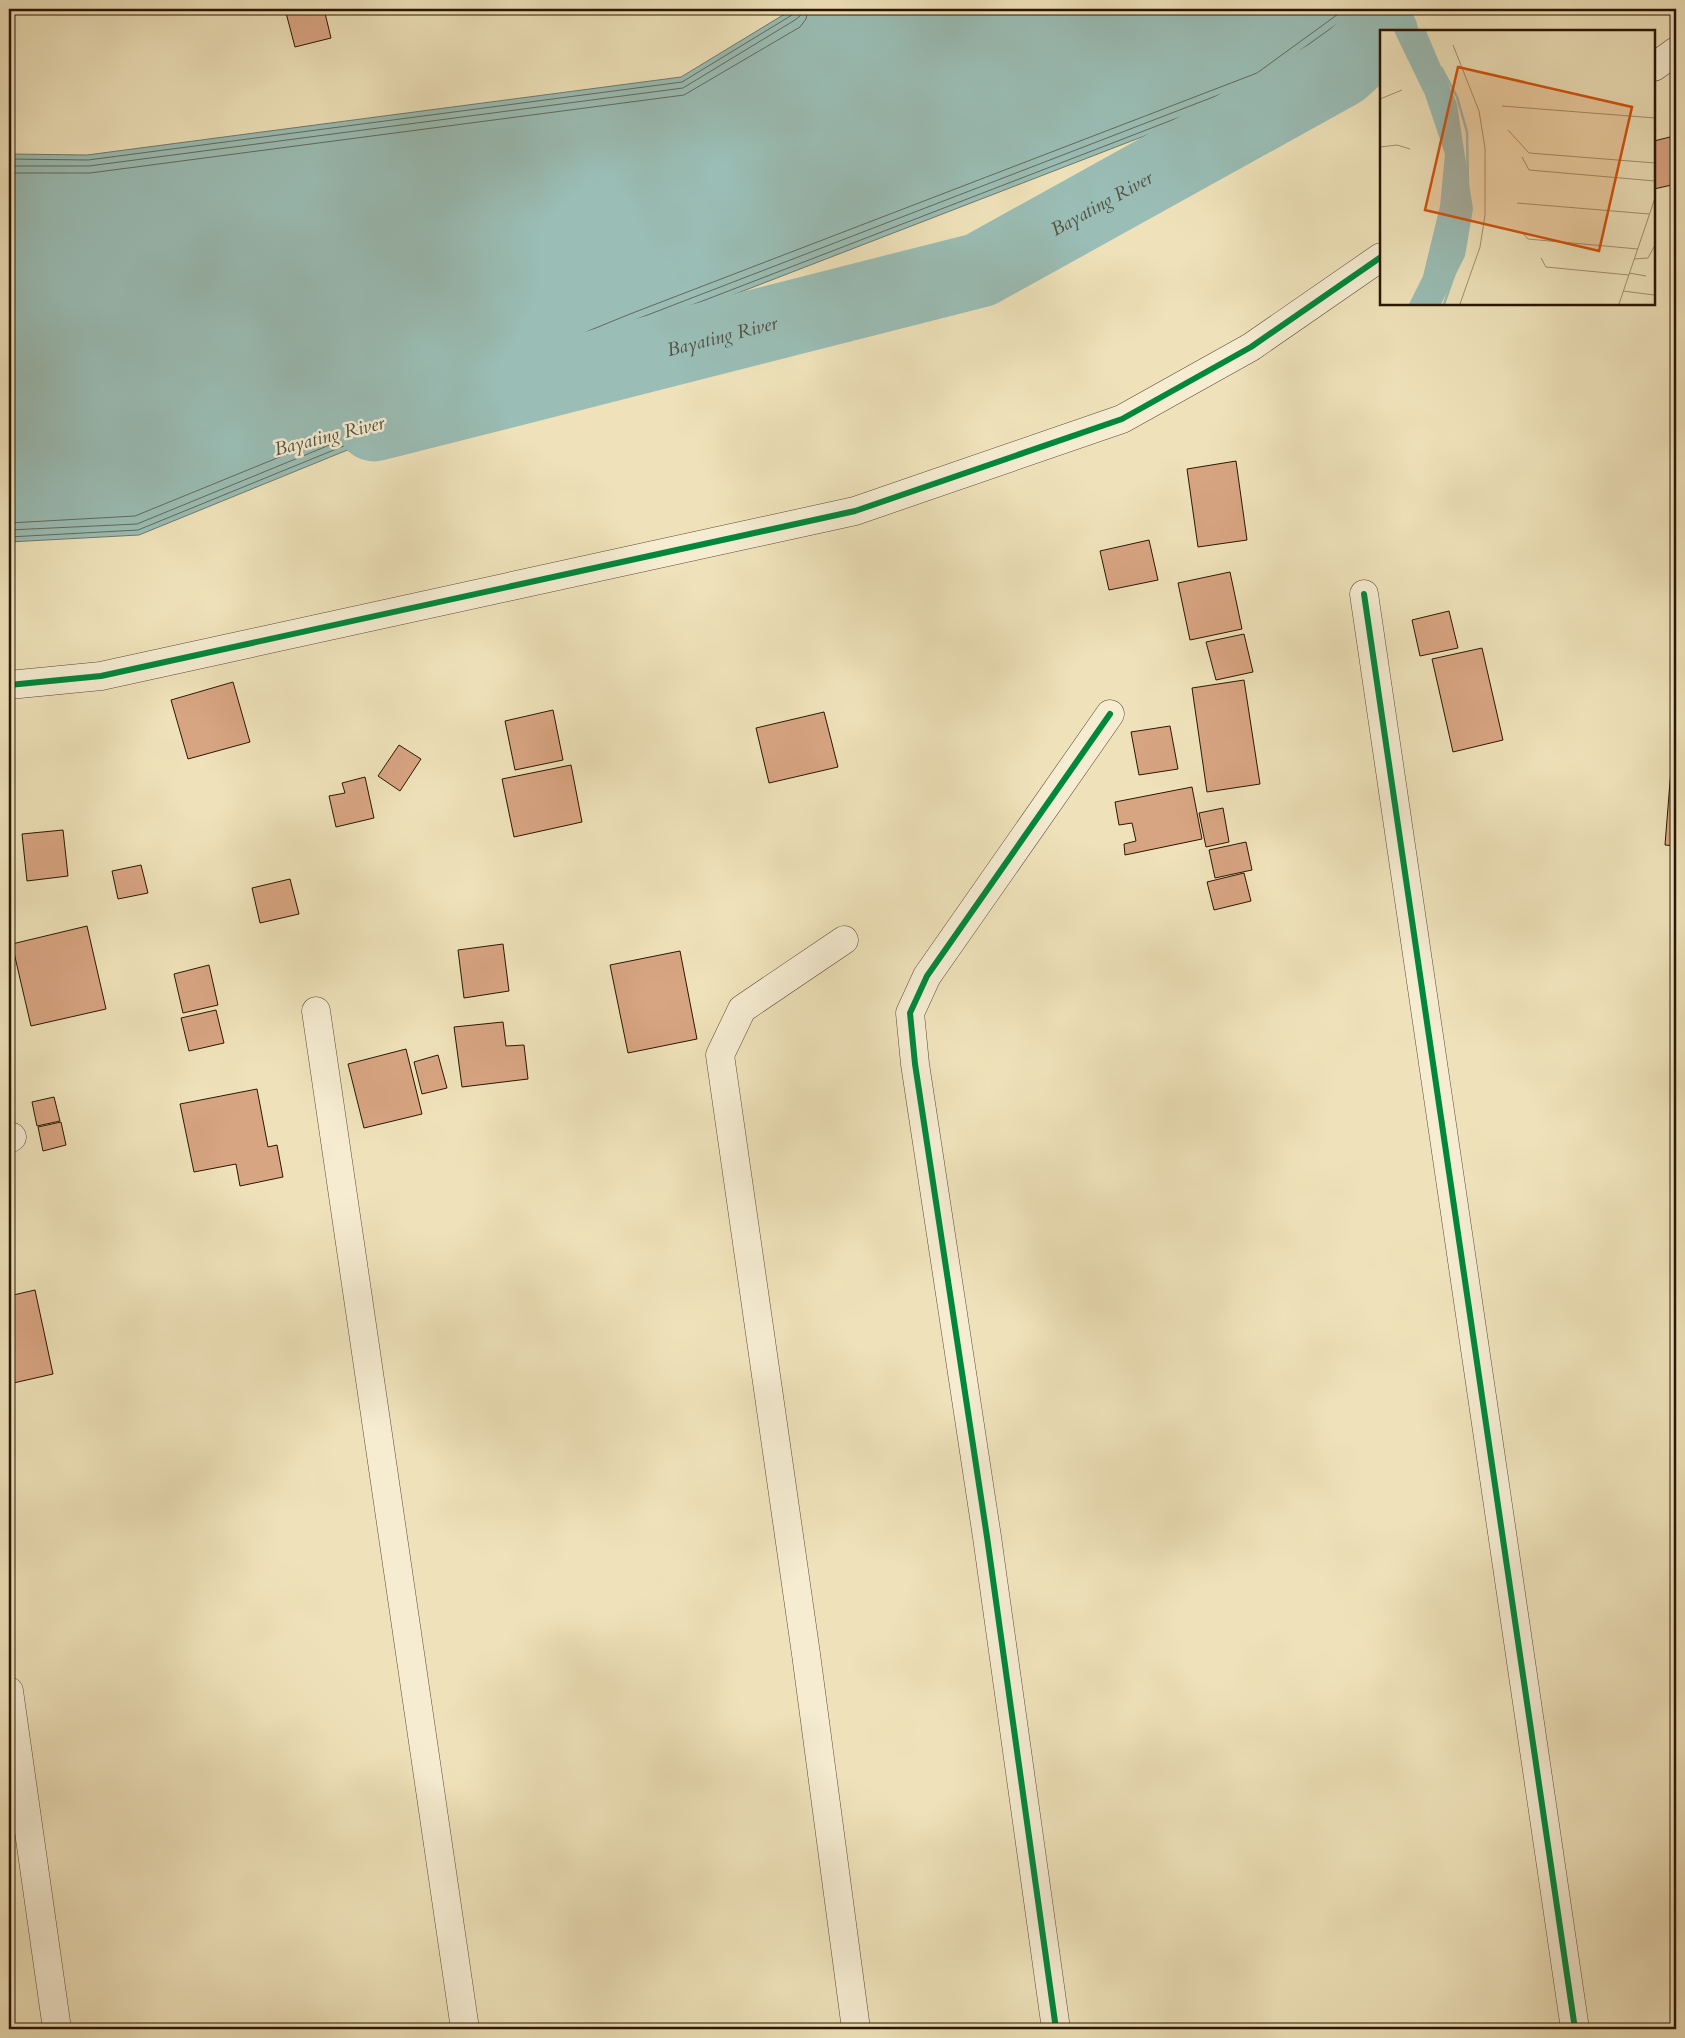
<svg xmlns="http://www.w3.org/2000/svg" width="1685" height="2038" viewBox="0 0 1685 2038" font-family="Cardo,serif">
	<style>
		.water { fill: #9abdb5; stroke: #6d7a6d }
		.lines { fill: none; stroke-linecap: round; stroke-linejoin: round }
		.shore { stroke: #626a5b; stroke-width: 1 }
		.river { stroke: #9abdb5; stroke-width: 75 }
		.building { fill: #d8a582; stroke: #2a1601 }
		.street-casing { stroke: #5b492f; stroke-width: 29 }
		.street { stroke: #f5ecd2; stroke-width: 28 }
		.cycleway-casing { stroke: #f5ecd2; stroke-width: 9 }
		.cycleway { stroke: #00873e; stroke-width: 6 }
		.labels { text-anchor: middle; stroke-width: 5; stroke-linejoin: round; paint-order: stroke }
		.water-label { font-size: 19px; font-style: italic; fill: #515040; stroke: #f5ecd2 }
		.inset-river { fill: none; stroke: #9abdb5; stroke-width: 2.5 }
		.inset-road { fill: none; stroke: #a09070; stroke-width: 1 }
		.view { fill: #d5520b; fill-opacity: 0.15; stroke: #d5520b; stroke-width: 2.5 }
		.inset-edge { fill: none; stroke: #2a1601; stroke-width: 2.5 }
	</style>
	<rect width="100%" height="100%" fill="#efe2ba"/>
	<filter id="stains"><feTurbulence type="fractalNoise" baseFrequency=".004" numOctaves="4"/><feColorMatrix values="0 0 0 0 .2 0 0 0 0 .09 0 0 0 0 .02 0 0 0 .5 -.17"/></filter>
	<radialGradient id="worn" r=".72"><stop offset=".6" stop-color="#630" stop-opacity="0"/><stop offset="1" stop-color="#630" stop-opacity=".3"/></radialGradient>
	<path class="water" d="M793,9H1378L1266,89L637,332L139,535L9,542V154L87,155L681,77Z"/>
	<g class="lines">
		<g class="shore">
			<path d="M9,159L88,160L682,82L792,15L795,9"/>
			<path d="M9,166H89L683,88L795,20L800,16L801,9"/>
			<path d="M9,173H90L684,95L800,27L806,19L808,9"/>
			<path d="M9,523L135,516L630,314L1257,73L1345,9"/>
			<path d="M9,530L137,524L632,321L1260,79L1358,9"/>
			<path d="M9,537L138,530L635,327L1263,85L1369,9"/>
		</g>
		<path class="river" id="s1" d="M374,424L980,270L1341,70L1381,34"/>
	</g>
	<g class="building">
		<path d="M285,9H324L331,38L295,47Z"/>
		<path d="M1670,137L1676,166V184L1654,189V141Z"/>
		<path d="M1236,461L1247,540L1198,547L1187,469Z"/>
		<path d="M1149,540L1158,580L1109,590L1100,551Z"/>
		<path d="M1230,572L1242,629L1190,640L1178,583Z"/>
		<path d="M1449,611L1458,648L1420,656L1412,620Z"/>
		<path d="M1244,634L1253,672L1216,680L1206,642Z"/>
		<path d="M1482,648L1503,740L1453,752L1432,659Z"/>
		<path d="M1244,680L1260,784L1207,792L1192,688Z"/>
		<path d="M233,682L250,742L188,759L171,700Z"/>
		<path d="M553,710L563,760L515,770L505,721Z"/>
		<path d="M824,712L838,767L769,783L756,728Z"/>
		<path d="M1170,726L1178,769L1139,775L1131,732Z"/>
		<path d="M399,745L421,759L400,791L378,776Z"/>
		<path d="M571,765L582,822L514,837L502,779Z"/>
		<path d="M1671,769L1676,770V846L1665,845Z"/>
		<path d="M365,777L374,818L336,827L329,796L345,793L342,783Z"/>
		<path d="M1192,787L1202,839L1125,855L1124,844L1136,841L1132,823L1119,825L1115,802Z"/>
		<path d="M1223,808L1229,842L1206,847L1199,813Z"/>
		<path d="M63,830L68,876L27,881L22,834Z"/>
		<path d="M1246,842L1252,870L1215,878L1209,850Z"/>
		<path d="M141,865L148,893L118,899L112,871Z"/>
		<path d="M1244,873L1251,901L1214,910L1207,882Z"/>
		<path d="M290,879L299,914L260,923L252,888Z"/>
		<path d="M87,926L106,1009L31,1026L12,944Z"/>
		<path d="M503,944L509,991L464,998L458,950Z"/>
		<path d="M680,951L697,1039L628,1053L610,965Z"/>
		<path d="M209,965L218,1005L183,1013L174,974Z"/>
		<path d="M216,1010L224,1043L189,1051L181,1018Z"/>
		<path d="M503,1022L506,1046L524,1045L528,1079L462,1087L454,1027Z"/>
		<path d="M406,1049L422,1114L364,1128L348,1064Z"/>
		<path d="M438,1055L447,1088L422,1094L414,1062Z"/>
		<path d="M257,1089L268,1147L277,1145L283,1177L240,1186L236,1164L194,1172L180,1104Z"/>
		<path d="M54,1097L60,1121L37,1126L32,1102Z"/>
		<path d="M61,1122L66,1145L43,1151L38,1127Z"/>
		<path d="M35,1290L53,1374L9,1384V1296Z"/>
	</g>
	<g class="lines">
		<defs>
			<g id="street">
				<path d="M1654,67L1676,51"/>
				<path d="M1364,594L1575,2029"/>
				<path d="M9,685L101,676L855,511L1122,419L1251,347L1381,257"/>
				<path d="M844,940L742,1009L720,1055L806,1654L856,2029"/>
				<path d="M316,1011L465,2029"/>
				<path d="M9,1139L12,1137"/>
				<path d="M9,1691L57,2029"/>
				<path d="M1056,2029L987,1537L915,1064L910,1013L927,976L1110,714"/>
			</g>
		</defs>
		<use href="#street" class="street-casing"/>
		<use href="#street" class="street"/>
		<defs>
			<g id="cycleway">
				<path d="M1364,594L1575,2029"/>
				<path d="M9,685L101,676L855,511L1122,419L1251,347L1381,257"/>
				<path d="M1056,2029L987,1537L915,1064L910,1013L927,976L1110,714"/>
			</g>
		</defs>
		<use href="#cycleway" class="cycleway-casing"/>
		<use href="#cycleway" class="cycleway"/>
	</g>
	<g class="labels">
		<g class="water-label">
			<text dy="7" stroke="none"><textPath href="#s1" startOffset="764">Bayating River</textPath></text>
			<text dy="7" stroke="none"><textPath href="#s1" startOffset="359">Bayating River</textPath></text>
			<text transform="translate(329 435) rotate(-14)" y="7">Bayating River</text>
		</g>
	</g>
	<g transform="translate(1380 30)">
		<rect width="275" height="275" fill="#efe2ba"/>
		<path d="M14,1H46L77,74L93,179L85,226L61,274H29L43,246L60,176L65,124L45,65Z" fill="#9abdb5"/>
		<path class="inset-river" d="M61,37L77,67L87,102L88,155M64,274L77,237"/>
		<path class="inset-road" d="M73,15L99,81L105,118V185L100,217L80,274M0,69L22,60M122,76L275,88M128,100L149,123L275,133M0,117L17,115L30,119M142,127L149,140L275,151M137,173L269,184M142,202L148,209L258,219M161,228L166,237L249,245M254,229L268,228L275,215M249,243L266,246M243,261L274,265M239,274L275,168"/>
		<path class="view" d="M78,37L252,77L219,221L45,180Z"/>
		<rect width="275" height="275" class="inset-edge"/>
	</g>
	<rect width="1685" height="2038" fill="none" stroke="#efe2ba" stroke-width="30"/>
	<rect x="10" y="10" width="1665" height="2018" fill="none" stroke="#2a1601" stroke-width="2.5"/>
	<rect x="15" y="15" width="1655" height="2008" fill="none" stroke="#2a1601"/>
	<rect width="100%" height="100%" filter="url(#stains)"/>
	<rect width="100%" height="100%" fill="url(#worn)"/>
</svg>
